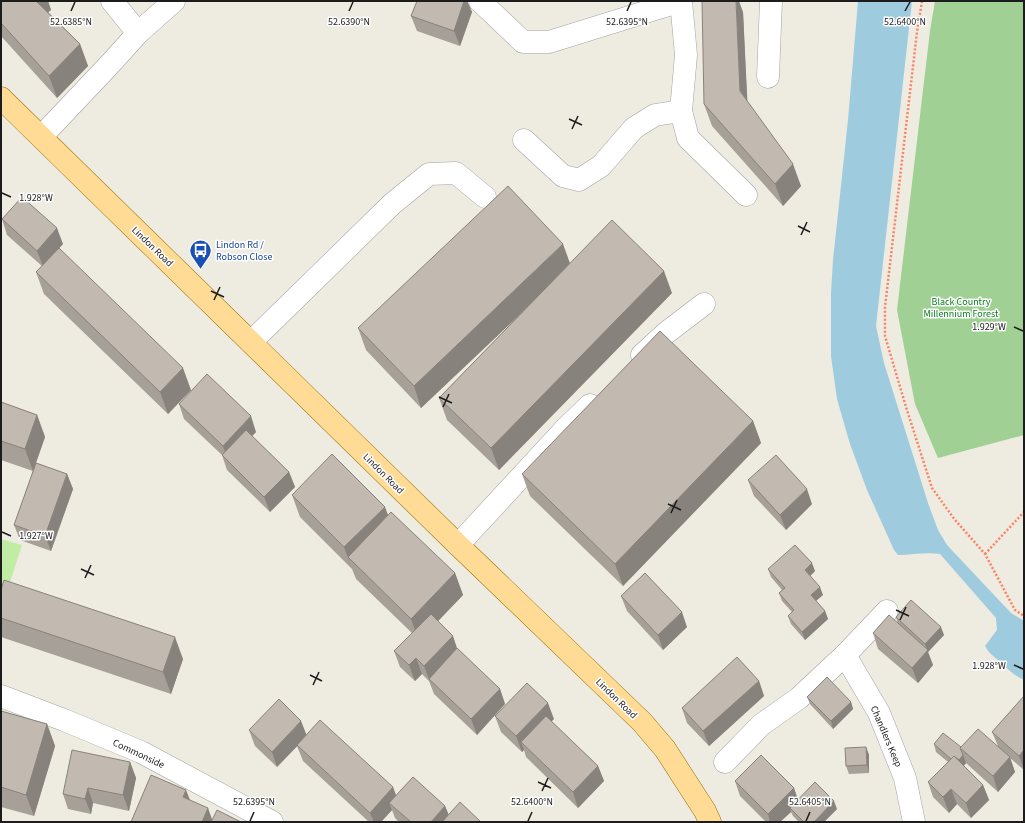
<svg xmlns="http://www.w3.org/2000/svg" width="1025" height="823" viewBox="0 0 1025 823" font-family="'Source Sans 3',sans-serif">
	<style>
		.grass { fill: #c1eca4 }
		.forest { fill: #a0d094 }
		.water { fill: #9fcbdf }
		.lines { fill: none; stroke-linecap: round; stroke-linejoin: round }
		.minor-casing { stroke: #a3a3a3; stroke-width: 23 }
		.major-casing { stroke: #957100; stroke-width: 23 }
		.path { stroke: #ff8062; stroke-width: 2.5; stroke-dasharray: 2 2; stroke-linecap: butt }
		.minor { stroke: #fff; stroke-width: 22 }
		.major { stroke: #ffdb96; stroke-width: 22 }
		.wall { fill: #a7a098 }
		.shaded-wall { fill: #88827c }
		.building { fill: #c2bab1; stroke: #88827c }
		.ticks { fill: none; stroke: #1c1c1c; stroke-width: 1.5 }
		.labels { text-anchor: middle; stroke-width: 3; stroke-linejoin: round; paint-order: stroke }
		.transit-label { font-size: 10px; fill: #164399; stroke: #fff; text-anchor: start }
		.street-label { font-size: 10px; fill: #1c1c1c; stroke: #fff }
		.park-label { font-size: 10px; fill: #067f1b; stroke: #fff }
		.ticks-label { font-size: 10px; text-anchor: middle; fill: #1c1c1c; stroke: #fff; stroke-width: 3; stroke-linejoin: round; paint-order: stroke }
	</style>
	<rect width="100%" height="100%" fill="#eeebe1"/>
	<path class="grass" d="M1,539L22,545L1,610Z"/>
	<path class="forest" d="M935,1H1024V435L938,458L915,404L897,310L930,31Z"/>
	<path class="water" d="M858,1H912L876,326L884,363L928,503L938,530L947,545L1011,613L1024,621V680C1012,674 1008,669 998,660C992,655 989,653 985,646L997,630L996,618L940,554C926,552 912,555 898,555L894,550L867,490L850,444L837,399L831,356V293L833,260L848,120Z"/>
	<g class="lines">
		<defs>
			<g id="minor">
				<path d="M112,1L138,33"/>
				<path d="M480,1L523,42H549L681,1"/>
				<path d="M681,1L686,55L681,111L688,138L746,195"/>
				<path d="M768,77L771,1"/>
				<path d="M41,137L111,63L138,33L174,1"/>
				<path d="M524,140L563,176L579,180L601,166L634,128L655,115L681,111"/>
				<path d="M251,342L392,204L429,174L456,173L485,197"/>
				<path d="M642,355L666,333L704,304"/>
				<path d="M458,545L567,427L590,405"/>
				<path d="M845,655L879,713L905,778L914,822"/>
				<path d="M1,696L64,720L141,752L272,822"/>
				<path d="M725,762L761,725L799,698L845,655L887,611"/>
			</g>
			<path id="major" d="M1,98L458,545L642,722L665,749L705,811L710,822"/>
		</defs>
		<use href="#minor" class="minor-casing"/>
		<use href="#major" class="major-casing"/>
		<g class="path">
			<path d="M922,1L917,32L885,307V336L906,407L932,488L955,520L985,554L1015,610L1024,616"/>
			<path d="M985,554L1024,512"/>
		</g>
		<use href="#minor" class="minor"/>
		<use href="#major" class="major"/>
	</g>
	<g class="wall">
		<path d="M1,1H48L51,10L48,12L80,44L88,66L57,98L1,36Z"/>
		<path d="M417,1H467L472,12L460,46L417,31L411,16Z"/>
		<path d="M743,12L747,101L801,186L783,206L712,126L704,104Z"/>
		<path d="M2,219L63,244L55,252L191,390L168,414L44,294L36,272L42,266L7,235Z"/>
		<path d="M570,264L672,293L499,470L447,420L439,398L530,305L421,408L366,350L358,328Z"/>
		<path d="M1,402L37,415L45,437L36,463L67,474L73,489L51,551L20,540L14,525L33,471L1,460Z"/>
		<path d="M179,404L256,432L252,436L289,472L295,487L270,512L227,470L222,455L184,419Z"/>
		<path d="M753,421L761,443L623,586L530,496L522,474Z"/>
		<path d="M748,480L812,504L786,530L754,496Z"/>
		<path d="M292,495L388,515L455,573L463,595L438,621L457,649L500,689L505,704L477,735L434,694L429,681L422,674L415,681L400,667L394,651L412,633L356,579L352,569L300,517Z"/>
		<path d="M768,569L815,571L810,576L823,595L816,601L825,611L828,619L805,640L791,624L788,616L792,612L782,601L779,593L782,590L771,577Z"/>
		<path d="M1,590L183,659L171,694L1,637Z"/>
		<path d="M621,596L687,627L663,650L627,611Z"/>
		<path d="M896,617L944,635L928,652L933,665L918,683L878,649L873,633L898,624Z"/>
		<path d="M759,681L764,696L709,746L687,723L682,708Z"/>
		<path d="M1024,696V770L1010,758L1015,772L998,792L966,763L964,766L983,785L989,800L971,818L957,804L949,813L933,797L928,782L948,762L936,752L934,744L961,747L998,746L992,732Z"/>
		<path d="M807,697L851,702L853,709L833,729L810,704Z"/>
		<path d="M1,711L47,724L55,746L34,816L1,807Z"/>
		<path d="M495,716L554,719L551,721L598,766L604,781L578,808L526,757L524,750L522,752L501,732Z"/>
		<path d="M249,730L307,735L396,795L445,806L449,815L481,822H399L395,818L392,810L381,822H369L303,761L297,746L277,767L255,746Z"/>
		<path d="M866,747L869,755V773L849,774L846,766Z"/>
		<path d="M130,762L136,778L129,811L93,803L91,814L68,809L63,794Z"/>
		<path d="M735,781L794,788L798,800L837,809L824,822H799L793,816L791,812L780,822H766L740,796Z"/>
	</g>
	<g class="shaded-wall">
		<path d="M33,1H48L51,10L40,19Z"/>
		<path d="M464,1H467L472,12L460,46L454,31Z"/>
		<path d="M736,1H739L743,12L748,113L740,91Z"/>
		<path d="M80,44L88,66L57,98L49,76Z"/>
		<path d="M793,164L801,186L783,206L775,184Z"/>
		<path d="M57,228L63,244L43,266L37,251Z"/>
		<path d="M563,244L571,266L421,408L414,386Z"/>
		<path d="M664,271L672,293L499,470L491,448Z"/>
		<path d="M183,368L191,390L168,414L160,392Z"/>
		<path d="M37,415L45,437L33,471L25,449Z"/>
		<path d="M251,416L256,432L228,461L223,446Z"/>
		<path d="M753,421L761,443L623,586L615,564Z"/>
		<path d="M289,472L295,487L270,512L264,497Z"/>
		<path d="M67,474L73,489L51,551L45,536Z"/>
		<path d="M807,489L812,504L786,530L780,515Z"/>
		<path d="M385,507L393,528L348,557L352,569L344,547Z"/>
		<path d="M812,563L815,571L808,578L805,570Z"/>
		<path d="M455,573L463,595L419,641L411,619Z"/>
		<path d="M820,587L823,595L813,603L811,595Z"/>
		<path d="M825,611L828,619L805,640L802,632Z"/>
		<path d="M682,612L687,627L663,650L658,635Z"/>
		<path d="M941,627L944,635L928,652L933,665L918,683L912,668L927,650L925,644Z"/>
		<path d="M453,636L458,651L429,679L424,666Z"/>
		<path d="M175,637L183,659L171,694L163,672Z"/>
		<path d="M416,658L422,674L415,681L409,665Z"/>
		<path d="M759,681L764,696L709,746L703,731Z"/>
		<path d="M500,689L505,704L477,735L471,719Z"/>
		<path d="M851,702L853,709L833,729L831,721Z"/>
		<path d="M548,703L554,719L526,747L521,742L524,750L522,752L516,736Z"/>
		<path d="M301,721L307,736L277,767L272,752Z"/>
		<path d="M47,724L55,746L34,816L26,795Z"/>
		<path d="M866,747L869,755V773L867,765Z"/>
		<path d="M1024,750V769L1019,756Z"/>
		<path d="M963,755L966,763L959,771L957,763Z"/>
		<path d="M1010,757L1015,772L998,792L993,776Z"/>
		<path d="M130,762L136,778L129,811L123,795Z"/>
		<path d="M598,766L604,781L578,808L573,792Z"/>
		<path d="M983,785L989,800L971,818L966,803Z"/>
		<path d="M393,787L399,803H389L392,810L381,822H374L370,813Z"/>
		<path d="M88,788L93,803L91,814L85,799Z"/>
		<path d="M794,788L799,803L790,808L791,812L780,822H770L768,814Z"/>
		<path d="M951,789L957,804L949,813L943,797Z"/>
		<path d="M186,790L192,805L183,797Z"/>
		<path d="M834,801L837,809L824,822H814Z"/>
		<path d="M445,806L451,821L450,822H431Z"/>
		<path d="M208,808L213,822H202Z"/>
	</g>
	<g class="building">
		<path d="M1,1H36L80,44L49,76L1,23Z"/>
		<path d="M417,1H464L454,31L411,16Z"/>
		<path d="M702,1H736L740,91L793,164L775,184L704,104Z"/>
		<path d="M508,186L563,244L414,386L358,328Z"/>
		<path d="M22,197L57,228L37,251L2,219Z"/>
		<path d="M612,220L664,271L491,448L439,398Z"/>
		<path d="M59,248L183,368L160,392L36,272Z"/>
		<path d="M660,331L753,421L615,564L522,474Z"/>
		<path d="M207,374L251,416L223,446L179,404Z"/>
		<path d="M1,402L37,415L25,449L1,441Z"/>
		<path d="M246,430L289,472L264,497L222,455Z"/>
		<path d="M332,454L385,507L344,547L292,495Z"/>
		<path d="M776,455L807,489L780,515L748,480Z"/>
		<path d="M36,463L67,474L45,536L14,525Z"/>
		<path d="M391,512L455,573L411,619L348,557Z"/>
		<path d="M795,545L812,563L805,570L820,587L811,595L825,611L802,632L788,616L794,610L779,593L785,588L768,569Z"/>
		<path d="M645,573L682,612L658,635L621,596Z"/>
		<path d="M4,580L175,637L163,672L1,618V590Z"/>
		<path d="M911,600L941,627L925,644L896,617Z"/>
		<path d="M431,614L453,636L424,666L416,658L409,665L394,651Z"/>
		<path d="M889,615L928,650L912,668L873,633Z"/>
		<path d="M457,648L500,689L471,719L429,679Z"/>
		<path d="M737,657L759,681L703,731L682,708Z"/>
		<path d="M827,677L851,702L831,721L807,697Z"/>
		<path d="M527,683L548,703L516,736L495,716Z"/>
		<path d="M1024,696V750L1019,756L992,732Z"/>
		<path d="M279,699L301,721L272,752L249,730Z"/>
		<path d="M1,711L47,724L26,795L1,787Z"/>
		<path d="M546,716L598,766L573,792L521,742Z"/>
		<path d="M320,720L393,787L370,813L297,745Z"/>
		<path d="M978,729L1010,757L993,776L960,748Z"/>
		<path d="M943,733L961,747L960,748L963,755L959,760L954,756L951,759L934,744Z"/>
		<path d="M866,747L867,765L846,766L845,748Z"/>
		<path d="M72,750L130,762L123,795L88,788L85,799L63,794Z"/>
		<path d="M761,755L794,788L768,814L735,781Z"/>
		<path d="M954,756L983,785L966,803L951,789L943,797L928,782Z"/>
		<path d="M151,775L186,790L183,797L208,808L202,822H131Z"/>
		<path d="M413,777L445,806L431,822H411L389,803Z"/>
		<path d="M815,782L834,801L814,822H804L790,808Z"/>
		<path d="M460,802L481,822H442Z"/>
		<path d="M217,810L241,822H211Z"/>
	</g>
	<path class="ticks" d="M71,11L75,2M349,11L353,2M627,11L631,2M905,11L910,2M569,119L582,125M572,129L578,116M2,193L11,197M798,226L810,232M801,235L807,222M211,291L224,297M214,300L220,287M1014,327L1023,331M439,397L452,403M443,407L449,394M668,504L681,510M671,513L677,500M2,532L11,536M81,569L94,575M85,578L91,565M896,610L909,616M900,620L906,607M1014,665L1023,669M310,675L322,681M313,685L319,672M538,782L551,788M542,791L548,778M250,821L254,812M528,821L532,812M806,821L810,812"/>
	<defs>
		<symbol id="bus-pin" viewBox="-11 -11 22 30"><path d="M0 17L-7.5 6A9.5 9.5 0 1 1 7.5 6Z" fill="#1a4fb4" stroke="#fff"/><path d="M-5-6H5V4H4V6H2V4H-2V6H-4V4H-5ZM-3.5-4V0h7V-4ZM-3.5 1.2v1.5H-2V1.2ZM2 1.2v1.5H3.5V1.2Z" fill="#fff"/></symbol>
	</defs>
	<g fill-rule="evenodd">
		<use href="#bus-pin" x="188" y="238" width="25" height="34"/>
	</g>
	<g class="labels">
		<g class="transit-label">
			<text x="216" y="248">Lindon Rd /<tspan x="216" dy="12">Robson Close</tspan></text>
		</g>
		<g class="street-label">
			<text transform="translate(153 246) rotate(44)" y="4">Lindon Road</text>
			<text transform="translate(384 473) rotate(45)" y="4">Lindon Road</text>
			<text transform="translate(617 698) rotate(44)" y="4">Lindon Road</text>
			<text transform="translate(887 736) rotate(67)" y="4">Chandlers Keep</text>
			<text transform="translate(139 753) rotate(25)" y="4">Commonside</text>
		</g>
		<g class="park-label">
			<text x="961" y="305">Black Country<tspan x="961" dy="12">Millennium Forest</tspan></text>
		</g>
	</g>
	<g class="ticks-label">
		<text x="71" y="25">52.6385°N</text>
		<text x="349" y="25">52.6390°N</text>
		<text x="627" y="25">52.6395°N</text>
		<text x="905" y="25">52.6400°N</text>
		<text x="36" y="201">1.928°W</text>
		<text x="989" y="330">1.929°W</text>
		<text x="36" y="539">1.927°W</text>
		<text x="989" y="669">1.928°W</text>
		<text x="254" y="805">52.6395°N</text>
		<text x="532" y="805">52.6400°N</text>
		<text x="810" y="805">52.6405°N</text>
	</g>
	<rect width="1025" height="823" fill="none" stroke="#1c1c1c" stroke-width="4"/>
</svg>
